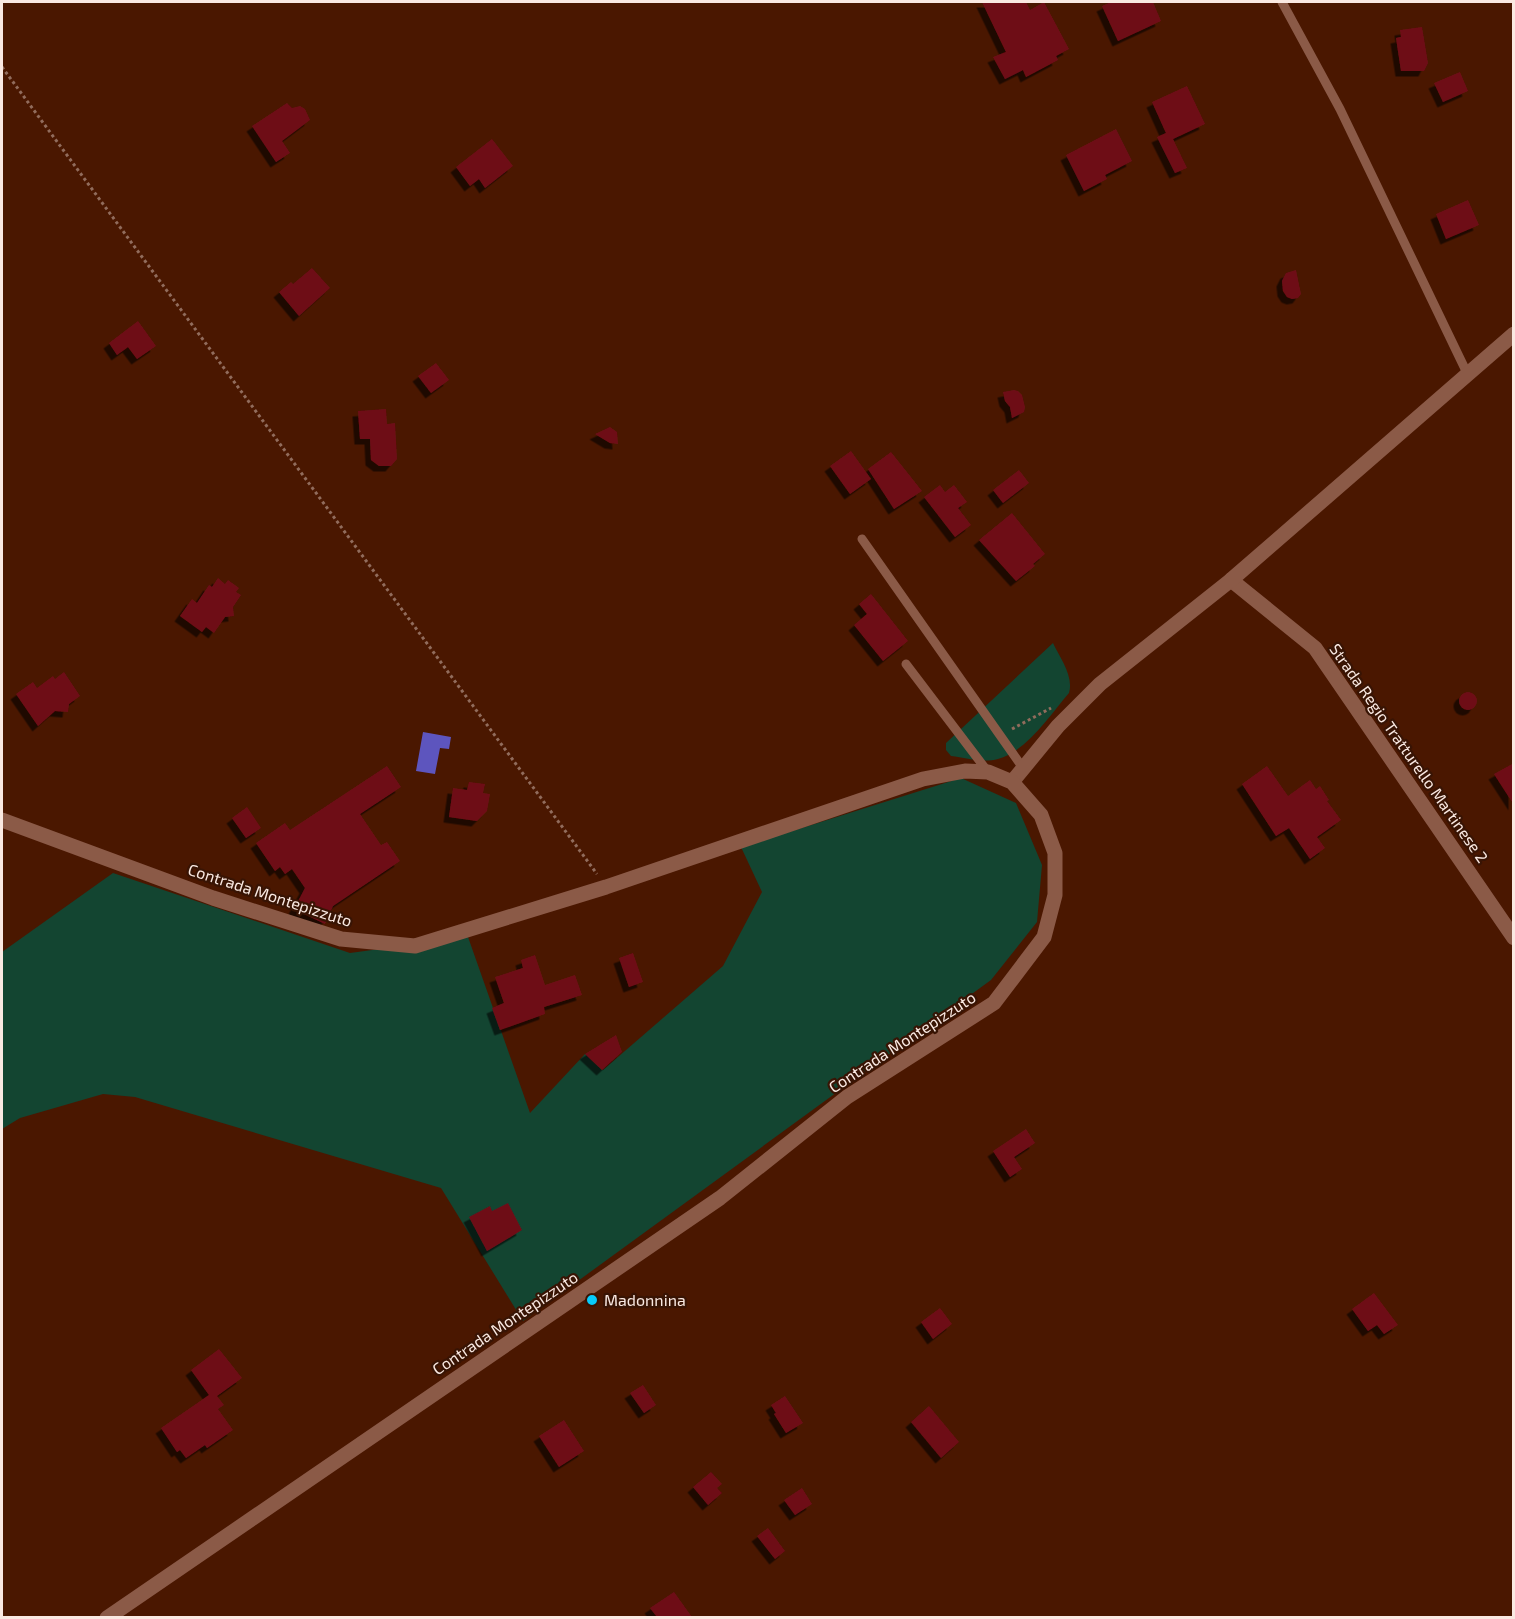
<svg xmlns="http://www.w3.org/2000/svg" width="1515" height="1619" viewBox="0 0 1515 1619" font-family="'Exo 2',sans-serif">
	<style>
		.green { fill: #134531 }
		.water { fill: #5d55be }
		.building { fill: #6e0f18; filter: url(#shadow) }
		.lines { fill: none; stroke-linecap: round; stroke-linejoin: round }
		.path { stroke: #916c5c; stroke-width: 3; stroke-dasharray: 3 3; stroke-linecap: butt }
		.lane { stroke: #8b5a47; stroke-width: 9 }
		.street { stroke: #8b5a47; stroke-width: 15 }
		.poi-dot { fill: #08cbfa; stroke: #381404; stroke-width: 2 }
		.labels { text-anchor: middle; stroke-width: 4.5; stroke-linejoin: round; paint-order: stroke }
		.street-label { font-size: 16px; fill: #fae9e2; stroke: #381404 }
		.poi-label { font-size: 16px; fill: #fae9e2; stroke: #381404; text-anchor: start }
	</style>
	<defs>
		<filter id="shadow"><feDropShadow dx="-5.5" dy="5.5" stdDeviation="0" flood-color="#0009"/></filter>
	</defs>
	<rect width="100%" height="100%" fill="#4a1700"/>
	<g class="green">
		<path d="M1053,643C1060,658 1074,676 1069,693C1050,715 1027,751 998,759C983,763 966,758 951,756L946,750V743Z"/>
		<path d="M961,778L1016,803L1042,865L1037,922L991,980L523,1321L441,1188L135,1097L103,1094L20,1118L2,1129V952L113,873L350,953L468,937L530,1113L585,1054L603,1070L723,966L762,892L741,847Z"/>
	</g>
	<path class="water" d="M423,732L451,737L449,749L440,748L435,774L416,771Z"/>
	<g class="building">
		<path d="M982,2H1026L1030,10L1044,2L1069,49L1056,56L1058,60L1026,77L1023,70L1005,79L993,57L1006,52Z"/>
		<path d="M1111,2H1153L1161,21L1118,41L1102,6Z"/>
		<path d="M1422,27L1428,63L1424,71H1401L1396,38L1401,37L1400,30Z"/>
		<path d="M1460,72L1468,91L1443,102L1434,83Z"/>
		<path d="M1187,86L1205,124L1173,139L1187,168L1175,173L1157,137L1166,133L1152,102Z"/>
		<path d="M287,103L292,108L300,106L305,109L310,120L282,141L290,153L276,162L252,126Z"/>
		<path d="M1116,129L1132,161L1105,175L1107,179L1084,191L1066,155Z"/>
		<path d="M492,139L513,166L485,188L479,179L470,186L456,167Z"/>
		<path d="M1468,200L1479,225L1446,239L1436,214Z"/>
		<path d="M312,268L330,288L299,316L279,292L291,282L293,284Z"/>
		<path d="M1296,270L1301,294L1298,298L1292,299L1287,297L1283,291L1282,281L1286,273Z"/>
		<path d="M138,321L156,346L137,359L128,347L117,355L109,343Z"/>
		<path d="M436,363L449,380L431,393L418,376Z"/>
		<path d="M1014,390L1018,391L1022,395L1025,407L1024,412L1012,418L1010,407L1005,401L1003,392Z"/>
		<path d="M386,409L387,424L395,423L397,459L391,466H379L371,460L370,439H360L358,411Z"/>
		<path d="M610,427L617,432L618,444L610,443L595,434Z"/>
		<path d="M851,451L871,479L850,494L830,466Z"/>
		<path d="M891,452L922,491L894,509L868,469Z"/>
		<path d="M1019,470L1029,483L1003,503L993,490Z"/>
		<path d="M940,485L945,492L954,485L967,502L958,508L971,525L955,537L924,497Z"/>
		<path d="M1012,513L1045,554L1033,564L1035,566L1016,581L979,540Z"/>
		<path d="M218,578L225,584L228,580L239,588L236,592L241,595L233,607L234,616L225,617L214,633L206,627L202,632L180,616L192,599L197,603L209,585L212,587Z"/>
		<path d="M871,594L908,641L883,661L854,625L867,614L859,604Z"/>
		<path d="M64,672L80,696L69,704L68,712L55,711L38,726L16,694L33,682L37,688L53,676L55,679Z"/>
		<circle cx="1468" cy="701" r="9"/>
		<path d="M1514,763V805L1494,774Z"/>
		<path d="M387,766L401,787L360,814L381,845L387,842L400,861L333,906L325,924L294,909L305,888L292,869L285,874L280,867L275,871L256,843L285,823L290,830Z"/>
		<path d="M1267,766L1288,796L1310,780L1316,789L1320,786L1329,800L1327,801L1341,820L1317,837L1325,848L1310,859L1289,828L1276,836L1242,784Z"/>
		<path d="M469,782L485,784L483,793L490,794L487,811L477,821L449,817L453,788L467,790Z"/>
		<path d="M247,807L261,828L246,838L232,818Z"/>
		<path d="M633,953L643,982L629,987L619,958Z"/>
		<path d="M535,955L545,985L575,975L582,995L544,1007L545,1014L500,1030L492,1008L504,1003L495,977L523,968L521,960Z"/>
		<path d="M616,1035L622,1052L602,1070L585,1054Z"/>
		<path d="M1026,1129L1035,1143L1014,1157L1022,1169L1010,1177L993,1151Z"/>
		<path d="M508,1203L522,1230L487,1251L469,1217L490,1206L492,1211Z"/>
		<path d="M1374,1293L1398,1325L1384,1334L1377,1325L1368,1331L1352,1309Z"/>
		<path d="M940,1308L952,1324L933,1339L921,1322Z"/>
		<path d="M219,1349L242,1378L217,1396L224,1405L218,1409L233,1430L207,1448L205,1445L186,1458L180,1450L177,1452L161,1428L209,1395L191,1370Z"/>
		<path d="M643,1385L656,1405L644,1413L630,1393Z"/>
		<path d="M785,1396L803,1423L786,1433L774,1414L776,1413L771,1405Z"/>
		<path d="M929,1406L959,1442L941,1458L911,1422Z"/>
		<path d="M564,1420L584,1451L559,1467L539,1436Z"/>
		<path d="M711,1472L722,1484L717,1488L722,1493L708,1505L693,1487Z"/>
		<path d="M802,1488L812,1504L795,1515L784,1500Z"/>
		<path d="M768,1528L785,1551L775,1559L757,1536Z"/>
		<path d="M674,1592L692,1617H657L650,1608Z"/>
	</g>
	<g class="lines">
		<g class="path">
			<path d="M2,67L597,874"/>
			<path d="M1012,729L1051,708"/>
		</g>
		<g class="lane">
			<path d="M1282,2L1340,109L1467,373"/>
			<path d="M862,539L1023,768"/>
			<path d="M906,664L988,772"/>
		</g>
		<g class="street">
			<path d="M1231,580L1315,648L1514,938"/>
			<path d="M1012,782L1058,726L1100,684L1231,580L1514,334"/>
			<path d="M2,820L213,898L341,939L415,946L606,887L923,779L965,771L988,772L1012,782L1041,815L1055,853V895L1044,937L994,1003L847,1097L720,1198L107,1618"/>
		</g>
	</g>
	<circle class="poi-dot" cx="592" cy="1300" r="6"/>
	<g class="labels">
		<g class="street-label">
			<text transform="translate(1409 753) rotate(55)" y="6">Strada Regio Tratturello Martinese 2</text>
			<text transform="translate(270 895) rotate(18)" y="6">Contrada Montepizzuto</text>
			<text transform="translate(902 1042) rotate(-33)" y="6">Contrada Montepizzuto</text>
			<text transform="translate(505 1323) rotate(-34)" y="6">Contrada Montepizzuto</text>
		</g>
		<g class="poi-label">
			<text x="604" y="1306">Madonnina</text>
		</g>
	</g>
	<rect width="1515" height="1619" fill="none" stroke="#fae9e2" stroke-width="6"/>
</svg>
